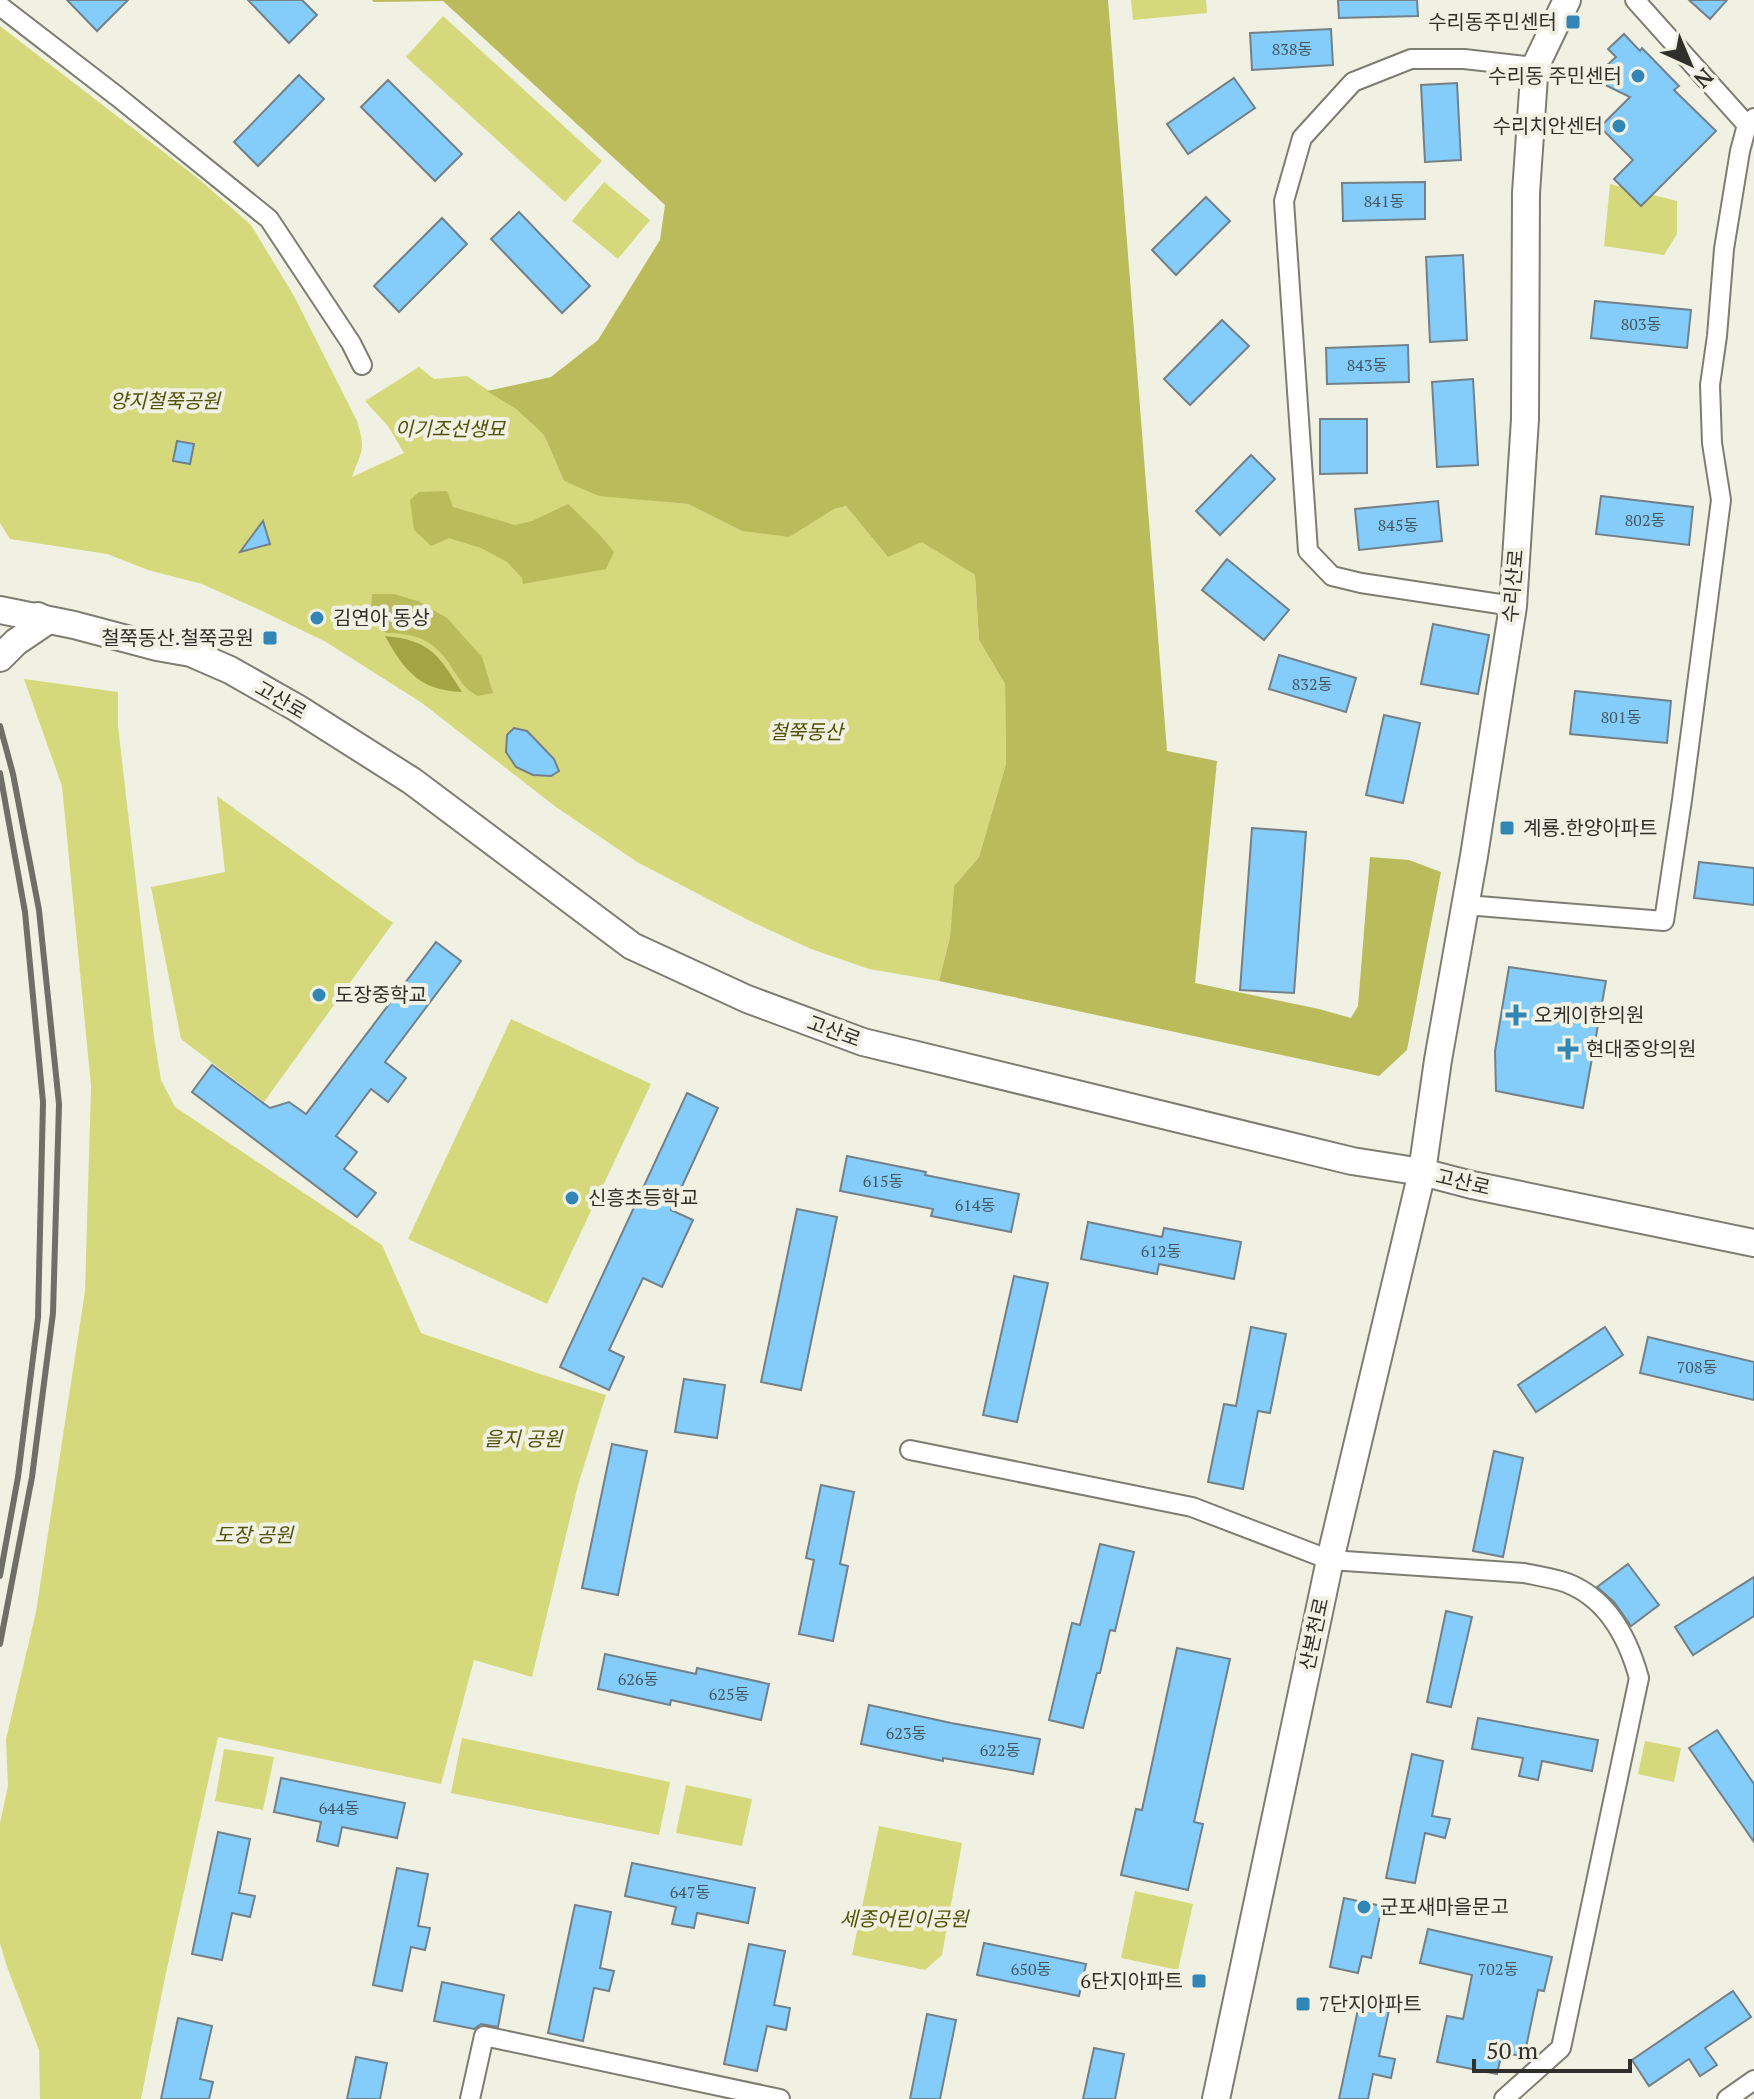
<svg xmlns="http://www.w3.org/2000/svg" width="1754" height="2099" viewBox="0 0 1754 2099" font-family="'PT Serif','Noto Sans KR',serif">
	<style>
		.green { fill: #d6d97b }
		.forest { fill: #babc5c }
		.water { fill: #a3a544 }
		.building { fill: #84ccf9; stroke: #748088; stroke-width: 2 }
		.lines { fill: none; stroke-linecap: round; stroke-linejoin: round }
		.street-casing { stroke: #7d7e71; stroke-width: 22 }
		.secondary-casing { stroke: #7d7e71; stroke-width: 30 }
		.street { stroke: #fff; stroke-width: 18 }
		.secondary { stroke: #fff; stroke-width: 26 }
		.rail { stroke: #6e6f67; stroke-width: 6 }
		.poi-dot { fill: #3186b6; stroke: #f0f1e3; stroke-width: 3 }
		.labels { text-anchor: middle; stroke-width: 8; stroke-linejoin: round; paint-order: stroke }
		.number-label { font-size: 16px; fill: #45575e }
		.poi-label { font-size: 20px; fill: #30302b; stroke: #f0f1e3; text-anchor: start }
		.park-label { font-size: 20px; font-style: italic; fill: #525207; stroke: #f0f1e3 }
		.street-label { font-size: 20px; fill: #30302b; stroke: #f0f1e3 }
	</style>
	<rect width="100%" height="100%" fill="#f0f1e3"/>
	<g class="green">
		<path d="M1131,0H1206L1207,13L1133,20Z"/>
		<path d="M443,16L602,161L565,202L406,57Z"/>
		<path d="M0,26L200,180L251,225L294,296L357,421C366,451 362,449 352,477L404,453L388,426L365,401L419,367L434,379L467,376L516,409L544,435L564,481L599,495L688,504L742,531L846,506L888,557L922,541L975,575L979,640L1005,684L1006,764L979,857L954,886L950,937L939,981L869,969L811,949L752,922L637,862L556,807L422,703L326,642L260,610L202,584L148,570L107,554L10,539L0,523Z"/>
		<path d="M604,182L650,220L618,259L572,221Z"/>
		<path d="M1610,184L1677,201V234L1664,255L1604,246Z"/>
		<path d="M24,679L118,692V726L154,1037L161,1080L175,1107L382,1245L421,1333L543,1375L606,1395L578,1485L532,1677L474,1660L441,1784L218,1737L164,1982L141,2099H40L39,2050L7,1967L0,1943V1823L8,1786L6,1739L36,1612L85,1291L91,1086L62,786Z"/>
		<path d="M217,796L393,923L264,1102L181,1039L151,887L225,872Z"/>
		<path d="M511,1019L651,1084L547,1304L408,1239Z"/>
		<path d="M462,1738L670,1782L659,1835L451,1793Z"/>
		<path d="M1645,1741L1681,1748L1674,1782L1638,1774Z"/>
		<path d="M224,1749L274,1757L263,1810L215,1801Z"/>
		<path d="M686,1785L752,1799L742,1846L676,1833Z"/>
		<path d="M879,1826L962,1843L942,1955L925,1970L852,1955Z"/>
		<path d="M1135,1891L1193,1904L1178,1970L1121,1958Z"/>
	</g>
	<g class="forest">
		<path d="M372,0H1108L1167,751L1217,761L1195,983L1319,1009L1351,1018L1358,1006L1370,857L1409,860L1441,872L1407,1050L1379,1076L939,981L950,937L954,886L979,857L1006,764L1005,684L979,640L975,575L922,542L888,557L846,506L834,509L789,537L742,531L688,504L599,496L564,481L544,435L516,409L487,391L551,377L598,340L660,240L665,205L443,1L374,2Z"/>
		<path d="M447,491L453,507L515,525L532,521L568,504L599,534L614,552L606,569L523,584L522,578L507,562L481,548L449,538L431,546L414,530L410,500L419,492Z"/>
		<path d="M372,594H394L418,601L447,618L482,657L493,693L478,696C464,689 461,681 452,668C436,641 417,633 386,633L371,610Z"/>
	</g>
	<path class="water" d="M385,636C431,640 439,656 462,692C420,690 405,672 385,636Z"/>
	<g class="building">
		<path d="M67,0H128L97,31Z"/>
		<path d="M248,0H302L317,15L289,43Z"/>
		<path d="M1338,0H1417L1418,16L1339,18Z"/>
		<path d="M1689,0H1727L1710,19Z"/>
		<path d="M1331,29L1333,65L1252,70L1250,33Z"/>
		<path d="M1624,34L1640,51L1642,48L1679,86L1674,90L1716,131L1641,206L1614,179L1633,160L1600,127L1630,97L1603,84L1607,71L1604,68L1616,57L1608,49Z"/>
		<path d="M299,75L324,99L258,166L234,142Z"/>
		<path d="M1234,78L1255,108L1188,154L1167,124Z"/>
		<path d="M388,80L462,154L435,181L361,107Z"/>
		<path d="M1457,83L1461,160L1425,162L1421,85Z"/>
		<path d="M1425,182V219L1343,221L1342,183Z"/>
		<path d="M1206,197L1230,221L1176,275L1152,250Z"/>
		<path d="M519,212L590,286L562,313L491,239Z"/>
		<path d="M442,218L467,244L399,312L374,286Z"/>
		<path d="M1463,255L1467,340L1430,342L1426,257Z"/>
		<path d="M1595,301L1691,310L1687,348L1591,338Z"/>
		<path d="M1222,320L1249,346L1190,405L1164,379Z"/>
		<path d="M1408,345L1409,382L1327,384L1326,348Z"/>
		<path d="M1473,379L1478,465L1437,467L1432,382Z"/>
		<path d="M1320,419H1367V473L1320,474Z"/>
		<path d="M177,441L194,444L190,464L173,461Z"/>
		<path d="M1251,455L1275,479L1220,535L1196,511Z"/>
		<path d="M1601,496L1693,507L1689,545L1596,534Z"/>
		<path d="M1438,501L1442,541L1359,550L1355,509Z"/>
		<path d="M263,521L270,544L240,552Z"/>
		<path d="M1227,559L1289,610L1264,640L1202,590Z"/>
		<path d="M1433,624L1489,635L1478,694L1421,684Z"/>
		<path d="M1279,655L1356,678L1346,712L1269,689Z"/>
		<path d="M1575,691L1671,701L1667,743L1570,734Z"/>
		<path d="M1384,715L1420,723L1403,803L1366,795Z"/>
		<path d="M514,728L527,731L554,759L559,771L551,776L533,775L516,767L506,752L507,735Z"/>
		<path d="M1252,828L1306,832L1294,993L1240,990Z"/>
		<path d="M1699,862L1754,868V905L1694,898Z"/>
		<path d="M436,942L461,961L385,1062L406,1078L388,1102L371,1089L336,1136L357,1152L344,1169L376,1193L357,1217L192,1092L212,1065L270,1108L289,1102L306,1114Z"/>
		<path d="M1509,967L1606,981L1583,1108L1496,1091L1495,1051Z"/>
		<path d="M687,1093L718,1108L671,1210L693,1220L662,1287L643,1278L609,1350L624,1357L609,1390L560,1367Z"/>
		<path d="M847,1156L926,1172L925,1175L1019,1194L1011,1232L931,1216L933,1209L840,1191Z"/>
		<path d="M797,1209L837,1217L801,1390L761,1382Z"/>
		<path d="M1088,1222L1162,1237L1164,1228L1241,1242L1234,1279L1159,1264L1157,1274L1081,1259Z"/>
		<path d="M1014,1276L1048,1283L1017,1422L983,1415Z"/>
		<path d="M1251,1327L1286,1334L1270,1413L1258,1411L1243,1489L1208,1482L1224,1404L1236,1406Z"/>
		<path d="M1605,1327L1623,1355L1536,1412L1518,1385Z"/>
		<path d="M1648,1337L1754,1362V1400L1640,1373Z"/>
		<path d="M684,1379L725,1385L717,1438L675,1432Z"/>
		<path d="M612,1444L647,1451L618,1595L582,1588Z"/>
		<path d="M1494,1451L1523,1458L1503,1557L1473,1551Z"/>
		<path d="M821,1485L854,1492L840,1564L848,1566L833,1641L799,1634L814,1560L806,1558Z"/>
		<path d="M1100,1544L1134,1552L1115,1631L1110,1630L1100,1673H1097L1083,1728L1049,1720L1072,1623L1080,1625Z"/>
		<path d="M1628,1564L1659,1605L1631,1626L1614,1602L1597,1587Z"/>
		<path d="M1754,1577V1616L1693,1655L1675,1627Z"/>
		<path d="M1446,1611L1472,1617L1451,1707L1427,1702Z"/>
		<path d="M1177,1648L1230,1659L1194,1822L1203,1824L1188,1890L1121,1875L1136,1809L1142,1810Z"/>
		<path d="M605,1654L696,1674L697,1668L769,1684L761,1720L671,1700L670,1705L598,1689Z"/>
		<path d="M869,1705L951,1723L1040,1739L1033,1774L943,1758V1761L861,1744Z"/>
		<path d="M1478,1718L1598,1740L1592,1771L1542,1761L1538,1780L1519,1776L1523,1758L1472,1749Z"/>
		<path d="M1717,1730L1754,1784V1842L1689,1748Z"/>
		<path d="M1412,1754L1443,1761L1432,1816L1450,1819L1445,1838L1425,1833L1415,1883L1386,1878Z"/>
		<path d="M281,1778L405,1803L397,1838L342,1827L338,1846L317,1841L321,1822L274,1812Z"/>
		<path d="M218,1832L250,1839L239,1893L255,1896L250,1917L232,1913L222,1960L192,1954Z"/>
		<path d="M632,1863L755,1888L748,1923L697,1913L694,1928L672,1924L676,1907L625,1896Z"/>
		<path d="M397,1868L428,1874L418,1926L430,1928L425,1950L411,1947L402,1991L373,1985Z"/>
		<path d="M1344,1898L1382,1906L1371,1958L1362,1956L1358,1973L1330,1967Z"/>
		<path d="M575,1905L611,1912L600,1968L614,1971L609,1991L594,1988L583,2041L548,2033Z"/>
		<path d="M1428,1929L1552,1957L1544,1991L1538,1990L1524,2057L1502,2052L1497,2074L1437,2062L1447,2016L1463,2019L1472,1975L1420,1963Z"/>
		<path d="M984,1943L1086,1964L1079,1996L977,1975Z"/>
		<path d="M749,1944L785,1951L774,2005L790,2008L786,2030L767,2026L757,2071L724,2064Z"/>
		<path d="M442,1982L504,1995L498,2027L481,2024L474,2029L434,2021Z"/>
		<path d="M1733,1991L1751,2017L1705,2048L1717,2065L1700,2076L1689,2059L1649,2086L1632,2060Z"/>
		<path d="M1361,1995L1391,2001L1379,2056L1395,2059L1391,2078L1373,2074L1368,2099H1339Z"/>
		<path d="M927,2014L956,2020L940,2099H910Z"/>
		<path d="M178,2018L212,2026L200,2079L213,2082L209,2099H161Z"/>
		<path d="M1094,2048L1124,2054L1115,2099H1083Z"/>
		<path d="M356,2057L387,2063L380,2099H347Z"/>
	</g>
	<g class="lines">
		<defs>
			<g id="street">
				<path d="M1635,0L1747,125"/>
				<path d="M0,6L118,97L269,219L351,343L362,365"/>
				<path d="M1513,606L1361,583L1332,576L1308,551L1284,201L1302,138L1353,82L1411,59H1464L1535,67"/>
				<path d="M1466,905L1664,921L1682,800L1721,500L1712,443L1710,385L1717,336L1724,249L1740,151L1747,125L1754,118"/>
				<path d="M910,1450L1192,1507L1330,1560L1524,1573C1538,1576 1553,1578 1567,1583C1608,1599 1628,1638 1639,1678L1561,2048L1504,2099"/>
				<path d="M470,2099L484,2036L780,2099"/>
				<path d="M1727,2099L1754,2080"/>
			</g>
			<g id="secondary">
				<path d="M0,610L74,625L157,647L191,653L230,670L297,708L412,781L632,946L747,999L863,1042L1352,1161L1422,1172L1472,1185L1754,1243"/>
				<path d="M0,658L16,642L47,621L38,616"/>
				<path d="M1216,2099L1330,1560L1422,1172L1438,1060L1474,856L1513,606L1525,419L1526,193L1534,76L1535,67L1567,0"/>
			</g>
		</defs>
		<use href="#street" class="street-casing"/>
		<use href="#secondary" class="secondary-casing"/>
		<use href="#street" class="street"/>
		<use href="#secondary" class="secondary"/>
		<g class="rail">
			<path d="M0,726L13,774L39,910L59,1104L53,1313L32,1477L0,1644"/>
			<path d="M0,773L25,912L43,1102L38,1318L18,1477L0,1576"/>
		</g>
	</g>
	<g class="poi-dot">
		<rect x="1565" y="14" width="16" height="16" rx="4"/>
		<circle cx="1638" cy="76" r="8"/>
		<circle cx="1619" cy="126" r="8"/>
		<circle cx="317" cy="618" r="8"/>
		<rect x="262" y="630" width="16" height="16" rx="4"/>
		<rect x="1499" y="820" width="16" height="16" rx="4"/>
		<circle cx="319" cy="995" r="8"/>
		<path d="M1512 1003h8v8h8v8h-8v8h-8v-8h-8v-8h8z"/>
		<path d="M1564 1037h8v8h8v8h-8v8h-8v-8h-8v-8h8z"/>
		<circle cx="572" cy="1198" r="8"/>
		<circle cx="1364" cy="1907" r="8"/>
		<rect x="1191" y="1973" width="16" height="16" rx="4"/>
		<rect x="1295" y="1996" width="16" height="16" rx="4"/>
	</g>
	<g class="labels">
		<g class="number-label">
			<text x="1292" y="55">838동</text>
			<text x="1384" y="207">841동</text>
			<text x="1641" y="330">803동</text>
			<text x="1367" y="371">843동</text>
			<text x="1645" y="526">802동</text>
			<text x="1398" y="531">845동</text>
			<text x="1312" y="690">832동</text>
			<text x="1621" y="723">801동</text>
			<text x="883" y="1187">615동</text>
			<text x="975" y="1211">614동</text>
			<text x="1161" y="1257">612동</text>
			<text x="1697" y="1373">708동</text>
			<text x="638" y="1685">626동</text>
			<text x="729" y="1700">625동</text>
			<text x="906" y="1739">623동</text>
			<text x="1000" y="1756">622동</text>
			<text x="339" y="1814">644동</text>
			<text x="690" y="1898">647동</text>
			<text x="1031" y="1975">650동</text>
			<text x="1498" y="1975">702동</text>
		</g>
		<g class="poi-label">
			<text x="1557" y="29" text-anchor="end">수리동주민센터</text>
			<text x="1622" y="83" text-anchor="end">수리동 주민센터</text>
			<text x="1603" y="133" text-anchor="end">수리치안센터</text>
			<text x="333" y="625">김연아 동상</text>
			<text x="254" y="645" text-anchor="end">철쭉동산.철쭉공원</text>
			<text x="1523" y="835">계룡.한양아파트</text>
			<text x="335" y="1002">도장중학교</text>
			<text x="1534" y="1022">오케이한의원</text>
			<text x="1586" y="1056">현대중앙의원</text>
			<text x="588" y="1205">신흥초등학교</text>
			<text x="1380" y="1914">군포새마을문고</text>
			<text x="1183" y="1988" text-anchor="end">6단지아파트</text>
			<text x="1319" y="2011">7단지아파트</text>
		</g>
		<g class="park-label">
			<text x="165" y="408">양지철쭉공원</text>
			<text x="450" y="436">이기조선생묘</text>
			<text x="806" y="739">철쭉동산</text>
			<text x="523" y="1446">을지 공원</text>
			<text x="254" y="1542">도장 공원</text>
			<text x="904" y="1926">세종어린이공원</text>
		</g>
		<g class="street-label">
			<text transform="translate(1513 586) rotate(-85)" y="7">수리산로</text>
			<text transform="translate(281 700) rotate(30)" y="7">고산로</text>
			<text transform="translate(834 1031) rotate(20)" y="7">고산로</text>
			<text transform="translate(1463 1182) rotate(13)" y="7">고산로</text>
			<text transform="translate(1314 1634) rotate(-78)" y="7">산본천로</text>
		</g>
	</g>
	<g transform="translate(1690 64) rotate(136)" stroke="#f0f1e3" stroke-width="6" paint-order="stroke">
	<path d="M0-6L14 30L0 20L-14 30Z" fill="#30302b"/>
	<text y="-12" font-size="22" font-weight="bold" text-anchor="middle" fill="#30302b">N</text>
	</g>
	<path d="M1474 2059v12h156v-12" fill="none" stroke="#30302b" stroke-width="4"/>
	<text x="1486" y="2059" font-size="24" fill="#30302b" stroke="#f0f1e3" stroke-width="6" paint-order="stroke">50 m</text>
</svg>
